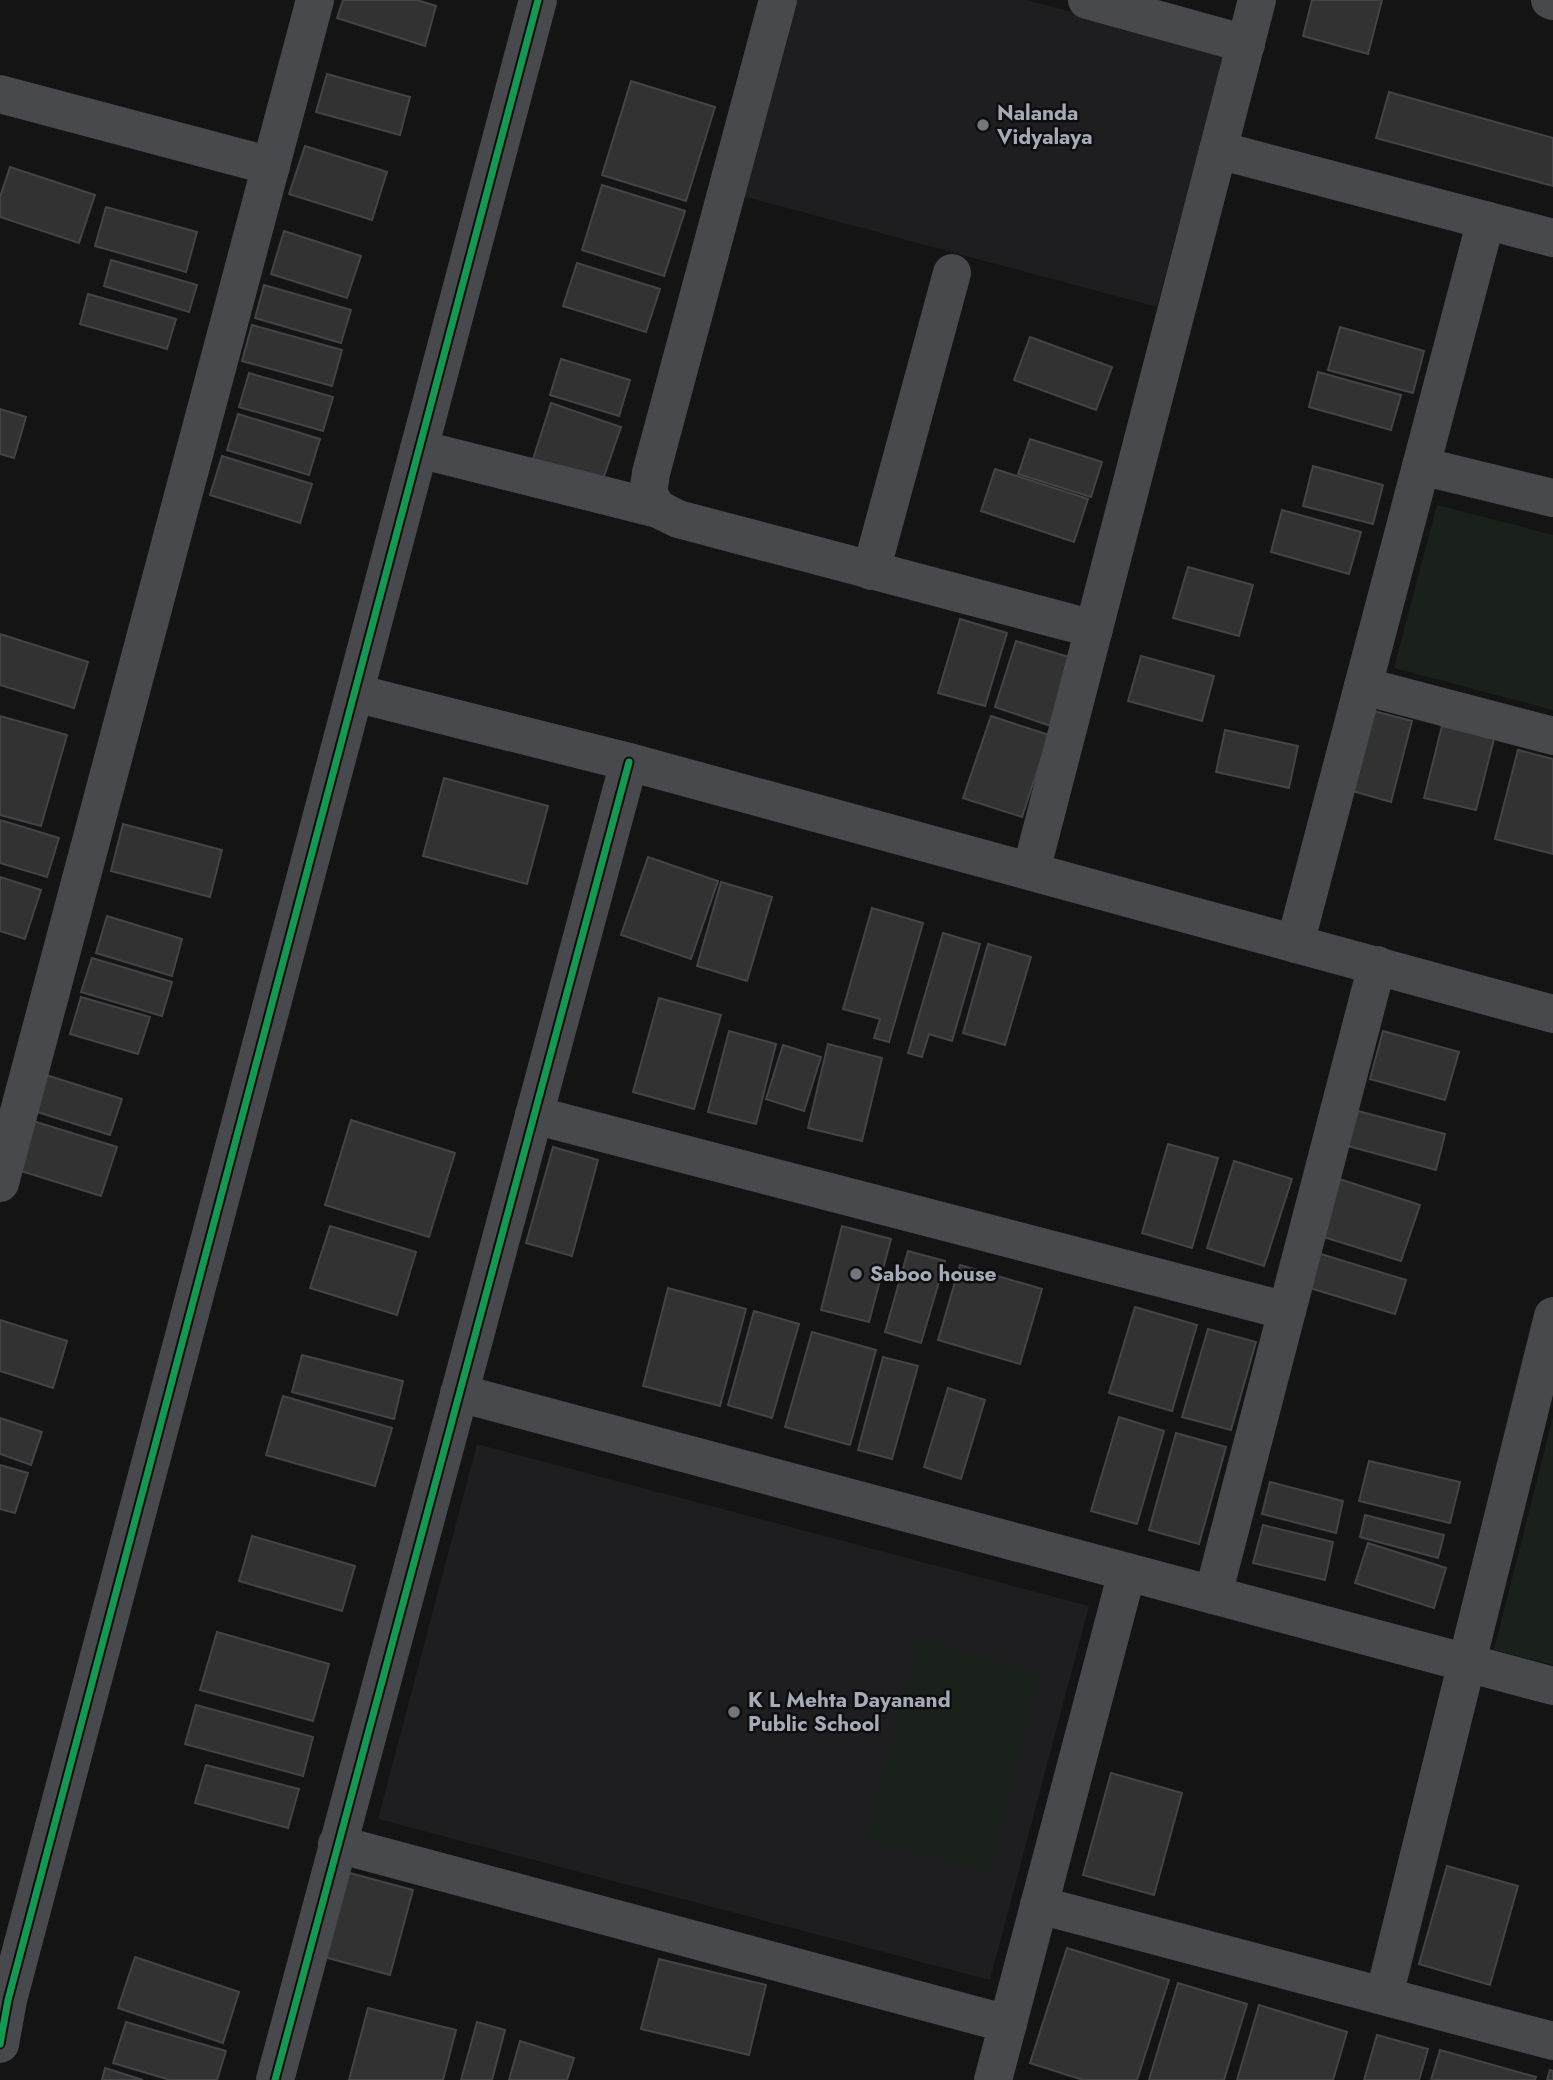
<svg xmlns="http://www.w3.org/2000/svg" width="1553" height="2080" viewBox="0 0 1553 2080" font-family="Jost,sans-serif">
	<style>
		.built { fill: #1e1e20 }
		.green { fill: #1a211b }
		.building { fill: #323233; stroke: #424448; stroke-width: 2 }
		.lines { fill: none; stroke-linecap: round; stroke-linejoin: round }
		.minor { stroke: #48494d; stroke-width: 38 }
		.cycleway-casing { stroke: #0e0e10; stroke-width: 11 }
		.cycleway { stroke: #139951; stroke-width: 7 }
		.poi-dot { fill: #72767d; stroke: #0e0e10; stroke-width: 2.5 }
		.labels { text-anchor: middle; stroke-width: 5; stroke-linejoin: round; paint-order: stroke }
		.poi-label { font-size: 21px; font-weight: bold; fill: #a4aab6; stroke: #0e0e10; text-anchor: start }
	</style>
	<rect width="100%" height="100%" fill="#141414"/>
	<g class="built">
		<path d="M794,0H1027L1225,53L1157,307L742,196Z"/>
		<path d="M477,1444L1089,1606L990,1980L378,1819Z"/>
	</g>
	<g class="green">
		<path d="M1437,505L1553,535V710L1394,668Z"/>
		<path d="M1553,1417V1665L1494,1650Z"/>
		<path d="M920,1639L1040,1674L989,1871L865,1839Z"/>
	</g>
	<g class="building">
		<path d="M343,0H417L436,6L425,46L337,18Z"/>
		<path d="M1312,0H1382L1368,54L1303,36Z"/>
		<path d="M327,74L410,97L400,135L316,112Z"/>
		<path d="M631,81L715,107L686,201L602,175Z"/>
		<path d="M1389,92L1553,138V186L1376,138Z"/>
		<path d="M305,146L387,172L372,220L289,194Z"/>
		<path d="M10,167L95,195L79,243L0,217V197Z"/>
		<path d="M602,185L685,211L664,276L582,250Z"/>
		<path d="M106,207L197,232L186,272L95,246Z"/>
		<path d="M284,231L361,256L347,298L271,274Z"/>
		<path d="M111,260L197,285L189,312L104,286Z"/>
		<path d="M577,263L660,289L646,332L563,306Z"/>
		<path d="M264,285L351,310L341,343L255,318Z"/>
		<path d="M88,294L176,319L167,349L80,324Z"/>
		<path d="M252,325L342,350L332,386L242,361Z"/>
		<path d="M1340,327L1424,351L1413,393L1328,370Z"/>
		<path d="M1030,337L1112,367L1096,410L1014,380Z"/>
		<path d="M561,359L630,380L619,416L550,395Z"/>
		<path d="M1318,372L1401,395L1391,430L1309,407Z"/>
		<path d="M249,373L333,397L323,431L239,407Z"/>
		<path d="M551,403L621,427L602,482L533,459Z"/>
		<path d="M0,409L26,417L14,458L0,454Z"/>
		<path d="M238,414L320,439L309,475L227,450Z"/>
		<path d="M1030,439L1102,462L1091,497L1018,474Z"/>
		<path d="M222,456L312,484L300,523L210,495Z"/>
		<path d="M1313,466L1383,485L1373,524L1303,506Z"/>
		<path d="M995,469L1088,499L1074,542L981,511Z"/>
		<path d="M1282,510L1361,532L1349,574L1271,552Z"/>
		<path d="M1188,567L1253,585L1239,636L1173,618Z"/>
		<path d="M960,619L1007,633L985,706L938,693Z"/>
		<path d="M0,634L88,662L74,708L0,685Z"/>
		<path d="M1016,641L1072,658L1051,726L995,707Z"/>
		<path d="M1141,656L1214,676L1202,721L1128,701Z"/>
		<path d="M1370,710L1412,721L1391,802L1349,790Z"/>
		<path d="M0,716L67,735L41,826L0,815Z"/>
		<path d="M991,716L1049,735L1022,817L963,798Z"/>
		<path d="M1442,726L1494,739L1476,810L1424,798Z"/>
		<path d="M1225,730L1298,746L1289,788L1216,772Z"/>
		<path d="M1518,750L1553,759V854L1495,839Z"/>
		<path d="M444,778L548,806L527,884L423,856Z"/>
		<path d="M0,820L59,838L47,877L0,863Z"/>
		<path d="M123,824L222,850L210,897L111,871Z"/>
		<path d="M648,857L718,881L691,959L621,935Z"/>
		<path d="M0,877L41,890L25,939L0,931Z"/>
		<path d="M721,882L772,897L747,981L697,966Z"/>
		<path d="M872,908L923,923L889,1042L874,1038L880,1019L843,1009Z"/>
		<path d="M107,916L182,939L172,976L96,953Z"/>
		<path d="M943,933L980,944L952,1041L929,1034L922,1057L908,1053Z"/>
		<path d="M988,944L1031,957L1005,1045L963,1033Z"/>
		<path d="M92,958L172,982L162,1016L81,992Z"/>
		<path d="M81,997L150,1017L138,1054L70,1034Z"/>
		<path d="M659,998L721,1015L694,1109L633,1092Z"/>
		<path d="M729,1031L776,1044L756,1124L708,1112Z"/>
		<path d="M1383,1031L1459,1052L1445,1100L1370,1079Z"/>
		<path d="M828,1044L882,1058L862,1141L808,1128Z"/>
		<path d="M783,1045L821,1057L804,1111L766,1099Z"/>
		<path d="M43,1074L122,1099L110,1135L31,1110Z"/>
		<path d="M1358,1111L1445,1134L1436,1170L1348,1146Z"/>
		<path d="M351,1120L455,1153L429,1237L325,1205Z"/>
		<path d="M33,1121L117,1147L101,1196L18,1170Z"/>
		<path d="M1168,1144L1218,1158L1192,1248L1142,1233Z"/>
		<path d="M553,1147L598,1160L572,1256L526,1243Z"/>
		<path d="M1234,1161L1292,1179L1264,1266L1207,1248Z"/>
		<path d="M1336,1178L1420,1205L1401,1261L1317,1235Z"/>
		<path d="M330,1226L416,1252L397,1315L310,1288Z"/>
		<path d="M842,1226L891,1239L869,1322L821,1310Z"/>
		<path d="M908,1251L945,1261L921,1343L885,1332Z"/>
		<path d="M1311,1251L1406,1280L1395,1314L1300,1285Z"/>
		<path d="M960,1265L1042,1289L1020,1364L938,1340Z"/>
		<path d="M668,1288L746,1309L720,1406L643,1386Z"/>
		<path d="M1135,1307L1197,1325L1172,1411L1109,1393Z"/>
		<path d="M754,1311L799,1324L772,1418L728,1405Z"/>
		<path d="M0,1320L67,1341L53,1388L0,1371Z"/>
		<path d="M1208,1329L1256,1342L1231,1430L1182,1417Z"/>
		<path d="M812,1332L876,1350L850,1445L785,1427Z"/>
		<path d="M302,1355L403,1381L394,1419L292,1392Z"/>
		<path d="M883,1357L918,1366L892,1459L858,1450Z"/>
		<path d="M948,1388L985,1400L961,1479L924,1467Z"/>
		<path d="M283,1396L392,1428L375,1486L266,1455Z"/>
		<path d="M1119,1417L1164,1431L1137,1524L1091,1511Z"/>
		<path d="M0,1418L42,1432L31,1465L0,1454Z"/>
		<path d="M1176,1433L1226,1447L1199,1544L1149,1530Z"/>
		<path d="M1369,1461L1460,1482L1450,1523L1359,1501Z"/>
		<path d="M0,1465L28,1473L15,1513L0,1509Z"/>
		<path d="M1270,1482L1343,1501L1336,1533L1262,1514Z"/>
		<path d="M1365,1515L1444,1535L1438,1558L1360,1537Z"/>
		<path d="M1263,1525L1333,1542L1325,1580L1253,1563Z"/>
		<path d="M252,1536L355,1566L342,1611L239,1581Z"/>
		<path d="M1368,1543L1446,1568L1434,1608L1355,1583Z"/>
		<path d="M217,1632L329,1664L313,1721L200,1690Z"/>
		<path d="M196,1705L313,1737L303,1776L185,1744Z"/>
		<path d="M206,1765L299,1789L288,1828L195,1803Z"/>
		<path d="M1111,1773L1182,1793L1154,1895L1083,1875Z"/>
		<path d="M1447,1866L1518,1886L1490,1985L1419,1964Z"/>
		<path d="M346,1872L413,1890L390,1975L324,1957Z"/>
		<path d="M1067,1948L1169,1980L1137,2080H1083L1030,2063Z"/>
		<path d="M135,1957L239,1992L223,2043L118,2008Z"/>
		<path d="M659,1959L766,1985L749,2055L641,2029Z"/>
		<path d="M1178,1983L1247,2004L1224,2080H1149Z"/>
		<path d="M1259,2005L1347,2032L1333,2080H1237Z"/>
		<path d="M368,2008L456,2030L443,2080H349Z"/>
		<path d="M126,2022L226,2051L217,2080H170L113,2063Z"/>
		<path d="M477,2022L505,2030L492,2080H461Z"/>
		<path d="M1377,2035L1428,2049L1419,2080H1364Z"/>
		<path d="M520,2041L574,2058L567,2080H509Z"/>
		<path d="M1440,2050L1536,2077L1535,2080H1431Z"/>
		<path d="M105,2068L143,2080H102Z"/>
		<path d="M1550,2070L1553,2071V2080H1547Z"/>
	</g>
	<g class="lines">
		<g class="minor">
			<path d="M778,0L651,473L648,494L658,509L678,519L1094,629"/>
			<path d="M1087,0L1246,44"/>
			<path d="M1550,0L1553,1"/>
			<path d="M0,94L271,166"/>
			<path d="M1218,150L1553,238"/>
			<path d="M419,449L658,509"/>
			<path d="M1421,466L1553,498"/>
			<path d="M871,571L952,273"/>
			<path d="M1363,686L1553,736"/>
			<path d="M355,693L629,762L1553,1014"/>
			<path d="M1031,871L1257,0"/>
			<path d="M1295,944L1486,220"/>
			<path d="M534,1115L1287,1311"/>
			<path d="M0,1183L315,0"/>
			<path d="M459,1393L1553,1686"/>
			<path d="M1213,1595L1377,965"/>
			<path d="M337,1844L1008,2024"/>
			<path d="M1039,1905L1553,2041"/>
			<path d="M1384,1996L1553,1316"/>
			<path d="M0,2044L8,2000L538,0"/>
			<path d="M275,2080L629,762"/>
			<path d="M993,2080L1127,1572"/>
		</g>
		<defs>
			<g id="cycleway">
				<path d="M0,2044L8,2000L538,0"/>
				<path d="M275,2080L629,762"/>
			</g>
		</defs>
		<use href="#cycleway" class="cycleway-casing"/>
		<use href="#cycleway" class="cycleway"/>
	</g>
	<g class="poi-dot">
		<circle cx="983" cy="125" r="7"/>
		<circle cx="856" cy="1274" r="7"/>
		<circle cx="734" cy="1712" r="7"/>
	</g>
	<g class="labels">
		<g class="poi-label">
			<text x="997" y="120">Nalanda<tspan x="997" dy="24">Vidyalaya</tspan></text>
			<text x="870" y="1281">Saboo house</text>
			<text x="748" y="1707">K L Mehta Dayanand<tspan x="748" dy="24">Public School</tspan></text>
		</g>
	</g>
</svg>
